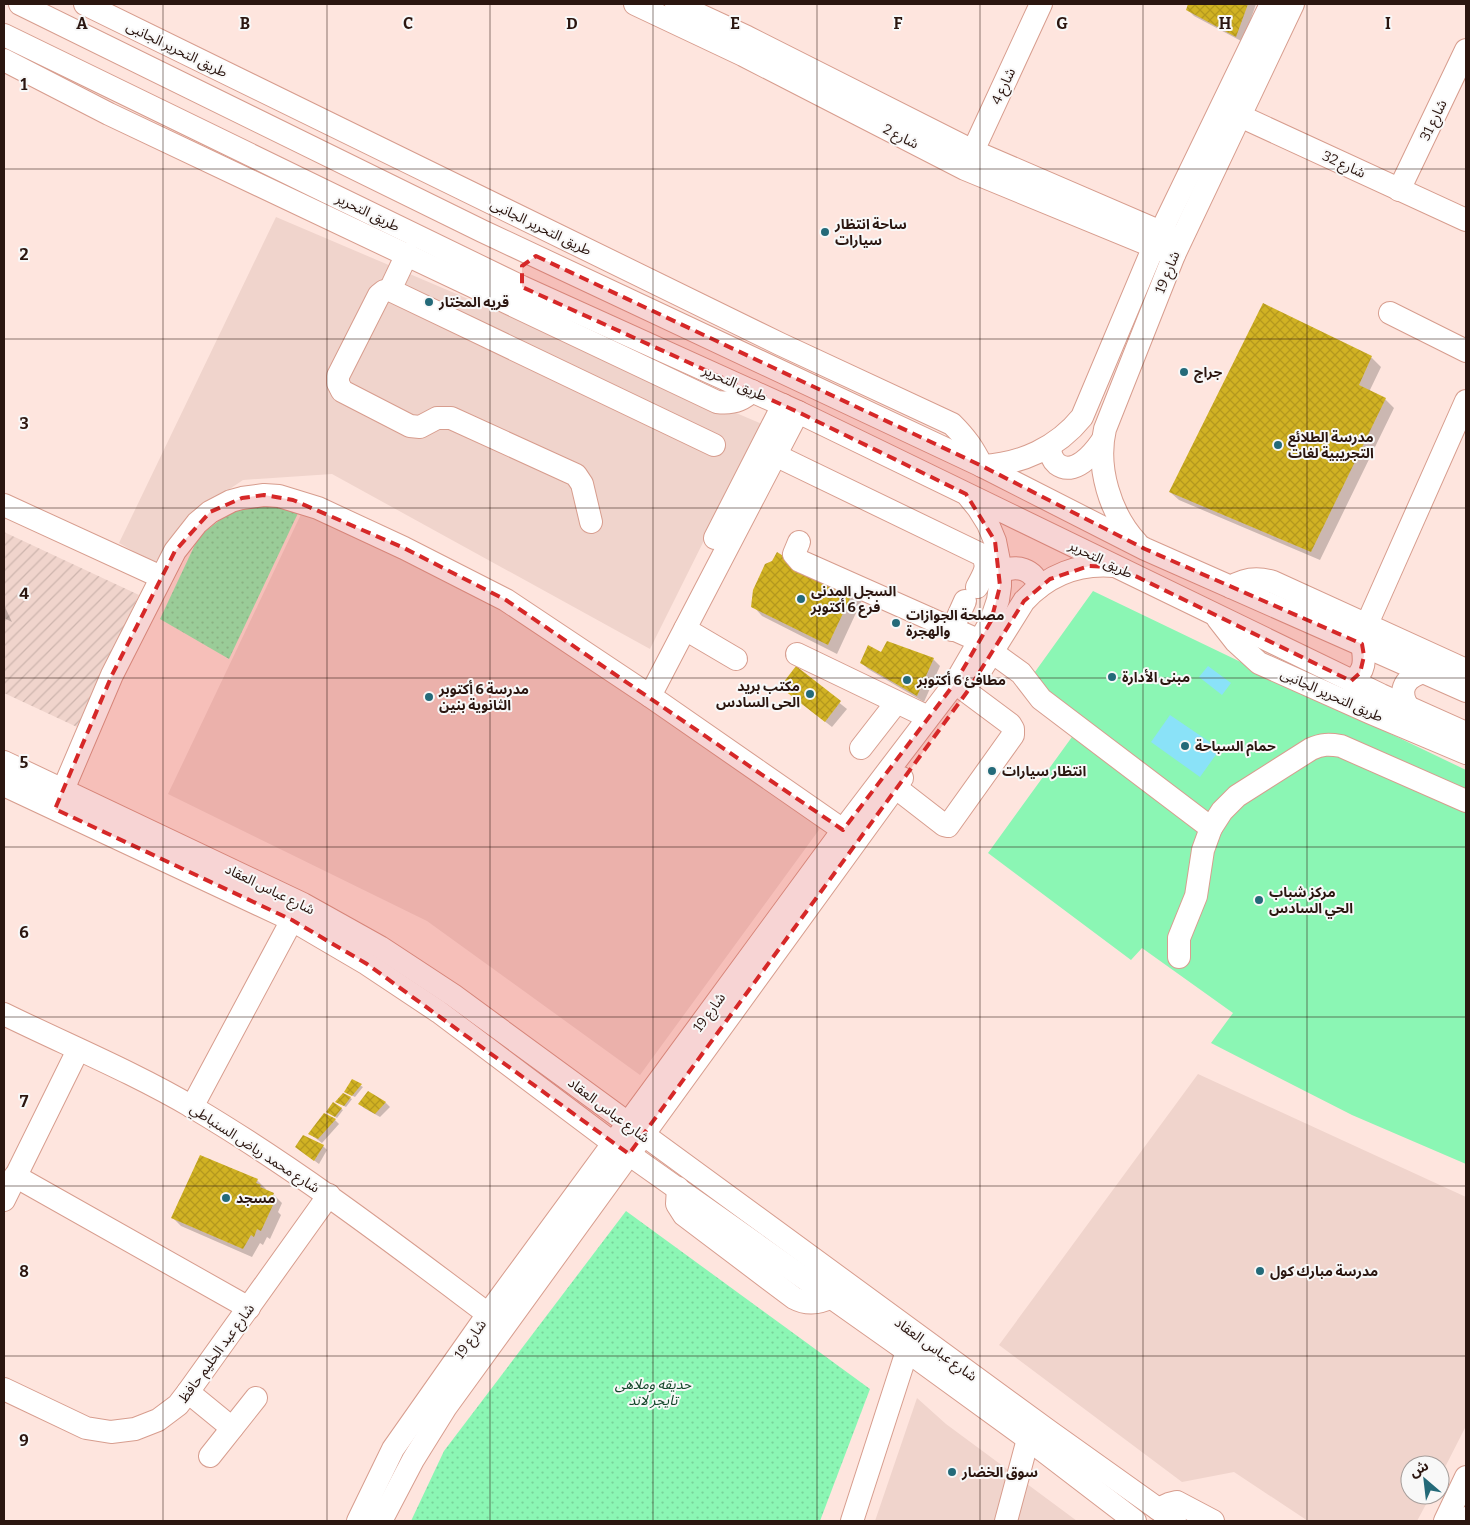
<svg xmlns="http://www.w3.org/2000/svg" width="1470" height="1525" viewBox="0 0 1470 1525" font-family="Bitter,'Noto Sans Arabic',serif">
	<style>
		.built { fill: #f0d4cc }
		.industrial { fill: url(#industrial-furrows) }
		.green { fill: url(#green-dots) }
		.pitch { fill: #8bf6b4 }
		.water { fill: #8ae2f8 }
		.shadow { fill: #0003 }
		.building { fill: url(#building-cross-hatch) }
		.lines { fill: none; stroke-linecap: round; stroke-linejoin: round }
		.minor-casing { stroke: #d79d8e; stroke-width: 24 }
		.minor { stroke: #fff; stroke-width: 22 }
		.marked { fill: #d62828; fill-opacity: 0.2; stroke: #d62828; stroke-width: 4; stroke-dasharray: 10 6; stroke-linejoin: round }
		.grid { fill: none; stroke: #2b1610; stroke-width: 1; stroke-opacity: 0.55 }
		.poi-dot { fill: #246a79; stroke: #f8f8f8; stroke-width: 2 }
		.labels { text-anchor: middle; stroke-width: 4; stroke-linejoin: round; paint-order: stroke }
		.street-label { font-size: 14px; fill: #2b1610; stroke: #f8f8f8 }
		.poi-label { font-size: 14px; font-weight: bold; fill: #2b1610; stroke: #f8f8f8; text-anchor: start }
		.park-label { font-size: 14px; font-style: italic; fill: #14462a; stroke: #f8f8f8 }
		.grid-label { font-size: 16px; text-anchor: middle; font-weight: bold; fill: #2b1610; stroke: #f8f8f8; stroke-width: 4; stroke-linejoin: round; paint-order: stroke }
	</style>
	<defs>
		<pattern id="industrial-furrows" width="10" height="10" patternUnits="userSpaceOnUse" patternTransform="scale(1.25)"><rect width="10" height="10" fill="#f0d4cc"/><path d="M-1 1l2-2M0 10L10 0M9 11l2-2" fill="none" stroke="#ceb5ae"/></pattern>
		<pattern id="green-dots" width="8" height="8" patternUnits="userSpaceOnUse" patternTransform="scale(1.25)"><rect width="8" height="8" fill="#8bf6b4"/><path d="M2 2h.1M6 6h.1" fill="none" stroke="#78d29a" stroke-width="1.8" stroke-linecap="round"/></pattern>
		<pattern id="building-cross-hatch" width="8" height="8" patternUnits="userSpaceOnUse" patternTransform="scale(1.25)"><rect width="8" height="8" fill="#d1b223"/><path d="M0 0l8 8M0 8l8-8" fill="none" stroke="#b4981e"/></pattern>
	</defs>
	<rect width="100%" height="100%" fill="#fee5de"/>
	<g class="built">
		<path d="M276,217L762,424L650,649L332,474L243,480L206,505L154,563L119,543Z"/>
		<path d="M304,508L504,601L824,823L640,1075L427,921L168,794Z"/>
		<path d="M1198,1074L1466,1197V1426L1440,1477V1465H1410V1495H1431L1417,1521H1308L1234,1472L1182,1482L999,1345Z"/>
		<path d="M917,1398L946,1424L1077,1521H875Z"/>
	</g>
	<path class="industrial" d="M4,532L139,595L77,727L4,693Z"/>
	<g class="green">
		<path d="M270,501L299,511L229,659L160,619L199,536L233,510Z"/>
		<path d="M626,1211L870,1389L820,1521H411L444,1451Z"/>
	</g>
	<path class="pitch" d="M1093,591L1466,770V1164L1352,1115L1211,1043L1233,1013L1142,948L1131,960L988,853L1077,730L1022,690Z"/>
	<g class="water">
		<path d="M1208,666L1231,683L1222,695L1199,677Z"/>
		<path d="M1170,715L1220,749L1200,777L1151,742Z"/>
	</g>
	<g class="shadow">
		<path d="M1189,4H1256L1243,42L1194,16L1187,9Z"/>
		<path d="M1264,305L1372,358L1381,367L1369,392L1385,399L1394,408L1320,560L1179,500L1170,492Z"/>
		<path d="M773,562L862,600L837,654L762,616L753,606Z"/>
		<path d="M4,605L12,622L4,618Z"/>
		<path d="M882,654L933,659L940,666L924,702L868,669L861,662Z"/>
		<path d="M796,668L847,709L832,727L781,687Z"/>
		<path d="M352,1081L363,1087L355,1097L347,1093Z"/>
		<path d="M369,1093L386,1103L390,1107L380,1117L364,1108L360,1104Z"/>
		<path d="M343,1094L352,1099L346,1107L338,1103Z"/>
		<path d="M334,1104L343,1110L337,1118L329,1113Z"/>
		<path d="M325,1115L335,1120L339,1124L322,1143L310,1134Z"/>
		<path d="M323,1146L327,1150L319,1164L296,1147Z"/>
		<path d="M257,1180L266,1189L265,1191L273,1194L282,1203L278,1212L281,1215L270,1239L267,1237L263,1245L260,1243L252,1257L181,1226L172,1217Z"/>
	</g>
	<g class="building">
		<path d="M1188,4H1248L1236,37L1186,10Z"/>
		<path d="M1263,303L1372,356L1359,385L1386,398L1311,552L1169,492Z"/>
		<path d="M777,552L796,564L854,590L828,645L751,607L753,590L765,564L772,561Z"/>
		<path d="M887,641L934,658L917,696L860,663L868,645L881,652Z"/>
		<path d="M796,666L841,701L825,722L780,687Z"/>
		<path d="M352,1079L362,1084L352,1096L344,1092Z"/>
		<path d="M368,1091L386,1102L375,1114L358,1104Z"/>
		<path d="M343,1093L351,1097L344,1106L335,1102Z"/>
		<path d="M333,1102L342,1108L335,1117L326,1112Z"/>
		<path d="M324,1113L336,1119L318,1139L308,1134Z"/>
		<path d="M303,1135L324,1145L314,1161L295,1147Z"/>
		<path d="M200,1155L258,1179L256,1183L261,1185L260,1187L274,1193L269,1203L273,1205L261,1231L257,1229L254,1237L251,1235L243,1249L171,1218Z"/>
	</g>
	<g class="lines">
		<defs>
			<g id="minor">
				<path d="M20,4L482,231L982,466L1145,549L1466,691"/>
				<path d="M85,4L780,344L952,424C966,438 973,448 982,466C1021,464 1057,448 1082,417L1154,246L1271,4"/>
				<path d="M635,4L743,55L965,169L1174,255"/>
				<path d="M676,4L747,37L973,151L1175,238"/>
				<path d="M4,35L522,287L798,412L1381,695L1466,733"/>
				<path d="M4,60L109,114L717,402C731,404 742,401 752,391"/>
				<path d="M1227,110L1466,220"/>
				<path d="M967,164L1041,4"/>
				<path d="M1399,190L1466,50"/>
				<path d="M390,290L407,254"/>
				<path d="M1390,313L1466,351"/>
				<path d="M1050,446C1050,453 1051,459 1057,464C1074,477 1093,454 1102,441"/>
				<path d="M775,455L982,555C990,567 983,575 977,587"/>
				<path d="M4,505L161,577"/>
				<path d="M591,522L582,484L576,475L451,418H437L420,427L410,426L342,391L338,383V376L379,295L384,291L390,290L714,445"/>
				<path d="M715,538L783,405"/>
				<path d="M799,542L794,554L800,561L980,641"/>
				<path d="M1137,543C1110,514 1096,467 1105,429L1174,255L1293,4"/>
				<path d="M1000,572C1017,564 1034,569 1039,587"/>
				<path d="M1231,587C1245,578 1258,577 1273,582L1466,670"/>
				<path d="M1218,619L1236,642L1259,663L1371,713L1466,753"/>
				<path d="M1367,624L1466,401"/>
				<path d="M685,629L736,659"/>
				<path d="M952,630L965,601"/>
				<path d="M992,652L1021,673L1041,699L1211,828"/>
				<path d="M797,654L928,717"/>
				<path d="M979,673L1024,601C1048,575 1079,563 1114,566"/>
				<path d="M1351,681C1366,672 1365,660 1362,644"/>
				<path d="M650,696L798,412"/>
				<path d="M1408,707C1397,689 1406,677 1424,672"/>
				<path d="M861,748L896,703"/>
				<path d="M4,762L303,904L380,947L453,995L1050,1432L1175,1521"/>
				<path d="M4,785L292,920L367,964L439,1012L613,1143L907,1351L1028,1439L1135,1521"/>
				<path d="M895,787L944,825L948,826L1013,735V729L1010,724L955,683"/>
				<path d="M57,804L112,675L175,551L197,523L210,512L231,501L242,498L264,495L279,496L318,508L404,548L506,600L650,696L843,830"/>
				<path d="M1179,957V938L1196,896L1203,850L1211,828L1222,811L1237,796L1311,749C1322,744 1329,744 1341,746L1466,801"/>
				<path d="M4,1014C67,1045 133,1072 194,1108C297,1169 392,1242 488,1314"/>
				<path d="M192,1107L292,920"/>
				<path d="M15,1176L249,1308"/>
				<path d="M678,1188L677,1204L684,1215L794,1298C807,1305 818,1304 831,1297"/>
				<path d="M4,1200L78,1050"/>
				<path d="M4,1389L86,1428L111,1432L135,1429L158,1420L178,1405L188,1392L329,1195"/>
				<path d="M188,1392L232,1428"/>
				<path d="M210,1456L256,1398"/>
				<path d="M1158,1509L1169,1504L1177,1502L1213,1521"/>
				<path d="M358,1521L393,1449L488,1314L843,830L955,683L991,621L998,600L1000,586V566L995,541L988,524L978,508L969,497"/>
				<path d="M381,1521L413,1460L446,1407L902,778"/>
				<path d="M852,1521L907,1351"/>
				<path d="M1006,1521L1028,1439"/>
				<path d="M1445,1521L1466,1477"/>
				<path d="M1465,1521L1466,1518"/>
			</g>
		</defs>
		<use href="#minor" class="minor-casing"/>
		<use href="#minor" class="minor"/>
	</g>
	<path class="marked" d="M536,256L982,466L1145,549L1362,644L1364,656L1360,673L1351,681L1117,567L1089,566L1050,579L1024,601L967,692L629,1154L367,964L292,920L55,809L112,675L175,551L210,512L242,498L264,495L293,500L404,548L506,600L843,830L955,683L991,621L1000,586L995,541L966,494L798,412L522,287V266Z"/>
	<path class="grid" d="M163,4V1521M327,4V1521M490,4V1521M653,4V1521M817,4V1521M980,4V1521M1143,4V1521M1307,4V1521M4,169H1466M4,339H1466M4,508H1466M4,678H1466M4,847H1466M4,1017H1466M4,1186H1466M4,1356H1466"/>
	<g class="poi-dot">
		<circle cx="825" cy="232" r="5"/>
		<circle cx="429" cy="302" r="5"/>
		<circle cx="1184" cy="372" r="5"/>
		<circle cx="1278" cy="445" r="5"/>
		<circle cx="801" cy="599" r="5"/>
		<circle cx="896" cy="623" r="5"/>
		<circle cx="1112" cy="677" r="5"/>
		<circle cx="907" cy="680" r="5"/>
		<circle cx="810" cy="694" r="5"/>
		<circle cx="429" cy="697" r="5"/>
		<circle cx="1185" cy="746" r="5"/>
		<circle cx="992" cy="771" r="5"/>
		<circle cx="1259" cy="900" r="5"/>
		<circle cx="226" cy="1198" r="5"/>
		<circle cx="1260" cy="1271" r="5"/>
		<circle cx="952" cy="1472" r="5"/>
	</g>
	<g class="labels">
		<g class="street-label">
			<text transform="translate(177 49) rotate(26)" y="5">طريق التحرير الجانبى</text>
			<text transform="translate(1003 86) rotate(-65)" y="5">شارع 4</text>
			<text transform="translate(1433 120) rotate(-64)" y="5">شارع 31</text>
			<text transform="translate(901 136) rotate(27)" y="5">شارع 2</text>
			<text transform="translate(1344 164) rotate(25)" y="5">شارع 32</text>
			<text transform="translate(368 212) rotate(26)" y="5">طريق التحرير</text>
			<text transform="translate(541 227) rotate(26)" y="5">طريق التحرير الجانبى</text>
			<text transform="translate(1167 272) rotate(-68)" y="5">شارع 19</text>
			<text transform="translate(735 383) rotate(24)" y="5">طريق التحرير</text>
			<text transform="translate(1101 559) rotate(26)" y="5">طريق التحرير</text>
			<text transform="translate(1332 695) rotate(24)" y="5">طريق التحرير الجانبى</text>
			<text transform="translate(270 889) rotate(26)" y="5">شارع عباس العقاد</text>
			<text transform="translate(709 1012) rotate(-54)" y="5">شارع 19</text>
			<text transform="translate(609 1110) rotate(37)" y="5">شارع عباس العقاد</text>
			<text transform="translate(255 1148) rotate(33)" y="5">شارع محمد رياض السنباطي</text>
			<text transform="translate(470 1339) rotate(-55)" y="5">شارع 19</text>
			<text transform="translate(936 1349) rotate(36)" y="5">شارع عباس العقاد</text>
			<text transform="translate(216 1353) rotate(-54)" y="5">شارع عبد الحليم حافظ</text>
		</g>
		<g class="poi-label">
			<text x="835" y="229">ساحة انتظار<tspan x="835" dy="16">سيارات</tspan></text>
			<text x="439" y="307">قريه المختار</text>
			<text x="1194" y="377">جراج</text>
			<text x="1288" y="442">مدرسة الطلائع<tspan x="1288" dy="16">التجريبية لغات</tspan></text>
			<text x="811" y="596">السجل المدنى<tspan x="811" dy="16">فرع 6 أكتوبر</tspan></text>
			<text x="906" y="620">مصلحة الجوازات<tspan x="906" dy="16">والهجرة</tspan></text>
			<text x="1122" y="682">مبنى الأدارة</text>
			<text x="917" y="685">مطافئ 6 أكتوبر</text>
			<text x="800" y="691" text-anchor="end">مكتب بريد<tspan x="800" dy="16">الحى السادس</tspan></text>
			<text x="439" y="694">مدرسة 6 أكتوبر<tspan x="439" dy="16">الثانوية بنين</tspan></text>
			<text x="1195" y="751">حمام السباحة</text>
			<text x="1002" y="776">انتظار سيارات</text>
			<text x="1269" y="897">مركز شباب<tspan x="1269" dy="16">الحي السادس</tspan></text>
			<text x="236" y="1203">مسجد</text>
			<text x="1270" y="1276">مدرسة مبارك كول</text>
			<text x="962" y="1477">سوق الخضار</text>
		</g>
		<g class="park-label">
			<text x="653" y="1389">حديقه وملاهى<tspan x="653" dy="16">تايجر لاند</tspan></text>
		</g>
	</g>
	<g class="grid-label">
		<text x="82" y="29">A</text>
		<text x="245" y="29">B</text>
		<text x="408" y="29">C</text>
		<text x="572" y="29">D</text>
		<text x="735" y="29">E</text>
		<text x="898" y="29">F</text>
		<text x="1062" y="29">G</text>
		<text x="1225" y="29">H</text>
		<text x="1388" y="29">I</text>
		<text x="24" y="90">1</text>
		<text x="24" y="260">2</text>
		<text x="24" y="429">3</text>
		<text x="24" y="599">4</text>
		<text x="24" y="768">5</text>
		<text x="24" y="938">6</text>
		<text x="24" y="1107">7</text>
		<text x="24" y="1277">8</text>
		<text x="24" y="1446">9</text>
	</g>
	<rect width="1470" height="1525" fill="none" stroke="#2b1610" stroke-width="10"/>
	<g transform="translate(1425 1480) rotate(332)"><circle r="24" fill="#f8f8f8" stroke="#a69e9b"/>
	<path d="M0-4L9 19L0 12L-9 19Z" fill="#246a79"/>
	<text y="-8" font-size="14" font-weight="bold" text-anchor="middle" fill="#2b1610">ش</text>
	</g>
</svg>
